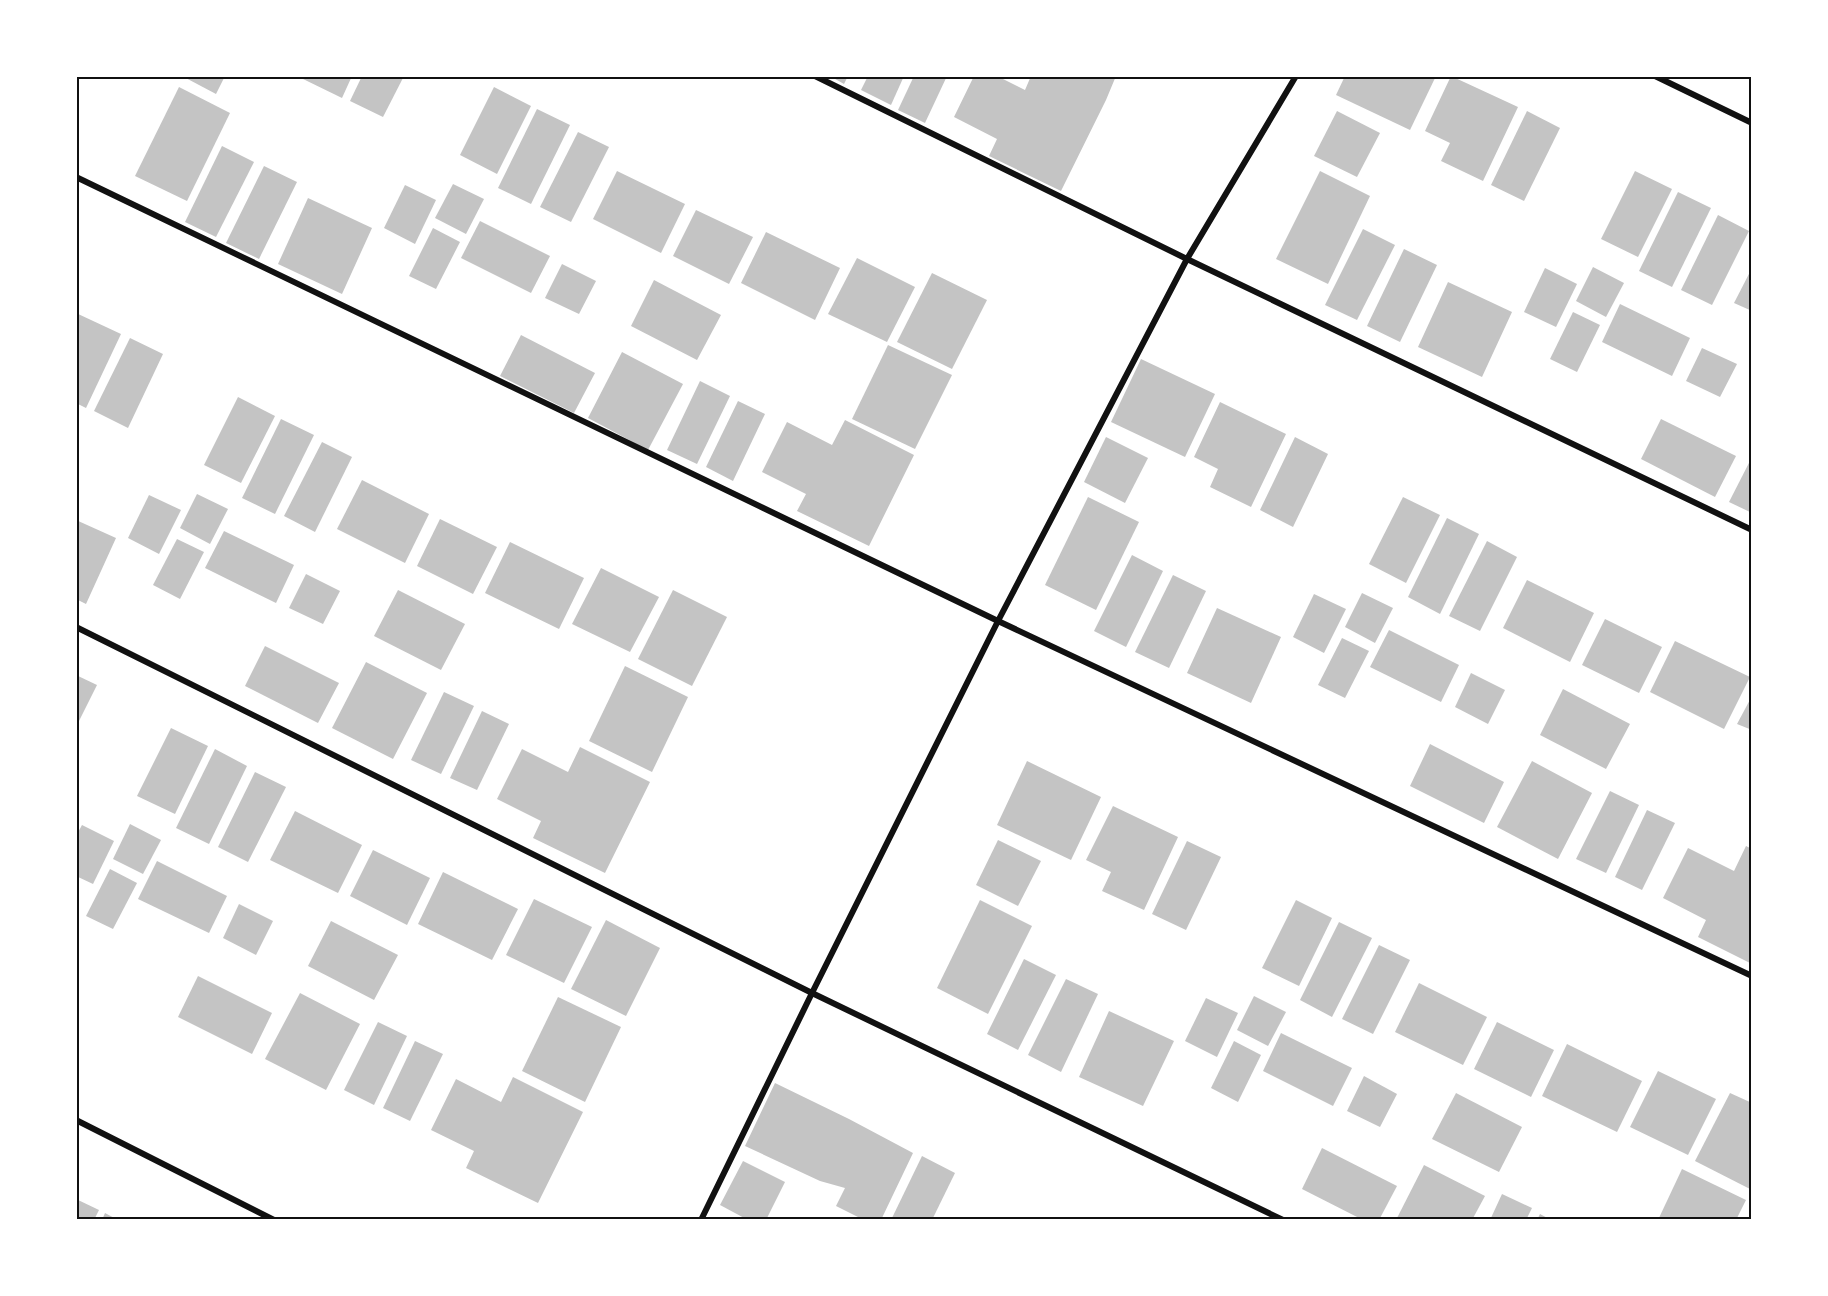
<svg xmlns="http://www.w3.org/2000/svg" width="1828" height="1296" viewBox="0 0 1828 1296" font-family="Manrope,sans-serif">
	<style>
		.building { fill: #c4c4c4 }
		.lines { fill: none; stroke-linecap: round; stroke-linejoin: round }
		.minor { stroke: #111; stroke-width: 6 }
		.neatline { fill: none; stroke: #111; stroke-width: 2 }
	</style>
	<rect width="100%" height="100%" fill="#fff"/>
	<g class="building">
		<path d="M182,76H225L216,94Z"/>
		<path d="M301,76H352L342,98L301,78Z"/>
		<path d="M362,76H404L383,117L350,101Z"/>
		<path d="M830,76H848L844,84Z"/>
		<path d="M868,76H904L891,105L861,90Z"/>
		<path d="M914,76H947L925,123L898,110Z"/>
		<path d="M974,76H997L1025,90L1031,76H1116L1106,100L1061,191L989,156L997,139L954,117Z"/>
		<path d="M1345,76H1436L1410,130L1336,95Z"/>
		<path d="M1451,76L1518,107L1483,181L1441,161L1450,143L1425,131Z"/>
		<path d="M179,87L230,113L187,201L135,176Z"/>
		<path d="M494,87L531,106L497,174L460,155Z"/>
		<path d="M537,109L570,125L531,204L498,188Z"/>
		<path d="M1337,111L1380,133L1357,177L1314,156Z"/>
		<path d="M1527,111L1560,128L1524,201L1491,185Z"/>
		<path d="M578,132L609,147L571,222L540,207Z"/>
		<path d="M222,146L254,162L216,237L185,222Z"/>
		<path d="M264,166L297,182L259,259L226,243Z"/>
		<path d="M617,171L685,204L661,253L593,219Z"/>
		<path d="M1320,171L1370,196L1328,284L1276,259Z"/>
		<path d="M1635,171L1672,189L1638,257L1601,239Z"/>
		<path d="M453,184L484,199L466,234L435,218Z"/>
		<path d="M405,185L436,200L415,244L384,228Z"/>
		<path d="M1678,192L1711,208L1672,287L1639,271Z"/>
		<path d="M308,198L372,228L342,294L278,264Z"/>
		<path d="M696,210L753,237L729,284L673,256Z"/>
		<path d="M1718,215L1749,231L1712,305L1681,290Z"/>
		<path d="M480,221L550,256L531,293L461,258Z"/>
		<path d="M433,228L460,242L436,289L409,276Z"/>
		<path d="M1363,229L1395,245L1357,320L1325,305Z"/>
		<path d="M766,232L840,268L815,320L741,283Z"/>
		<path d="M1404,249L1437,265L1400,342L1367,326Z"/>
		<path d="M857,258L915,287L887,342L828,314Z"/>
		<path d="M562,264L596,281L579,314L545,298Z"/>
		<path d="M1593,267L1624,283L1606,317L1576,301Z"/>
		<path d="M1545,268L1577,284L1556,327L1524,312Z"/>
		<path d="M1752,268V311L1734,303Z"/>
		<path d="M932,273L987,300L952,369L897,342Z"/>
		<path d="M654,280L721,315L697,360L631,326Z"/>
		<path d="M1448,282L1512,312L1482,377L1418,347Z"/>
		<path d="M1620,304L1690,338L1672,376L1602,342Z"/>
		<path d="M1573,312L1600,325L1577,372L1550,359Z"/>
		<path d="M76,313L121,334L86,408L76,403Z"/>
		<path d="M521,335L595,373L574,413L500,376Z"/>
		<path d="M130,338L163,354L128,428L94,411Z"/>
		<path d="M888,345L952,375L915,449L852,419Z"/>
		<path d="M1702,348L1737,364L1720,397L1686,381Z"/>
		<path d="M622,352L683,384L648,450L588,418Z"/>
		<path d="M1141,359L1215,394L1185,457L1111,422Z"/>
		<path d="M700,381L730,396L697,464L667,450Z"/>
		<path d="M238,397L275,416L241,483L204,465Z"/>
		<path d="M738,401L765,414L733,481L706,467Z"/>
		<path d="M1220,402L1286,434L1251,507L1210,487L1218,469L1194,457Z"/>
		<path d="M281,419L314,435L275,514L242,498Z"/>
		<path d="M1661,419L1736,456L1715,497L1641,459Z"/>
		<path d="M845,420L914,455L869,546L797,511L806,494L762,472L787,422L832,445Z"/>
		<path d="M1106,437L1148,458L1125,503L1084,482Z"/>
		<path d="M1295,437L1328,454L1293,527L1260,510Z"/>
		<path d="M322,442L352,457L315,532L284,516Z"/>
		<path d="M1752,457V513L1729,502Z"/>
		<path d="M362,480L429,514L405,563L337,529Z"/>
		<path d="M197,494L228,509L210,544L180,528Z"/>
		<path d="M149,495L181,510L159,554L128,538Z"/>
		<path d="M1088,497L1139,522L1096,610L1045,585Z"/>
		<path d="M1403,497L1440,515L1406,583L1369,564Z"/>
		<path d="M1447,518L1479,534L1440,614L1408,597Z"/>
		<path d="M440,519L497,547L473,594L417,566Z"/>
		<path d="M76,520L116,538L86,604L76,599Z"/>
		<path d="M224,531L294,565L276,603L205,568Z"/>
		<path d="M177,539L204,552L180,599L153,585Z"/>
		<path d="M1487,541L1517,557L1480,631L1449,616Z"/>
		<path d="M510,542L584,578L559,629L485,593Z"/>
		<path d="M1132,555L1163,571L1126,647L1094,631Z"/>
		<path d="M601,568L659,597L630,652L572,624Z"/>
		<path d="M306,574L340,591L323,624L289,608Z"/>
		<path d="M1173,575L1206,591L1169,668L1135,652Z"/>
		<path d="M1527,580L1594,613L1570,662L1503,628Z"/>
		<path d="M398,590L465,624L441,670L374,636Z"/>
		<path d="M673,590L727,617L692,686L638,659Z"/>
		<path d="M1362,593L1393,608L1375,643L1345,627Z"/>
		<path d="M1314,594L1346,609L1324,653L1293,637Z"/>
		<path d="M1217,608L1281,637L1251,703L1187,673Z"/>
		<path d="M1605,619L1662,647L1639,693L1582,665Z"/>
		<path d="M1389,630L1459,665L1441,702L1370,667Z"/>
		<path d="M1342,638L1369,651L1345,698L1318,685Z"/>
		<path d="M1675,641L1750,677L1724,729L1650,692Z"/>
		<path d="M265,646L339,683L318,723L245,686Z"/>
		<path d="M366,662L427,693L393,759L332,728Z"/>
		<path d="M625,666L688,697L652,772L589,741Z"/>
		<path d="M1471,673L1505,690L1488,724L1455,707Z"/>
		<path d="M76,675L97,685L76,727Z"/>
		<path d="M1563,689L1630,724L1606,769L1540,735Z"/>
		<path d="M444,692L474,706L441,774L411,760Z"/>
		<path d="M1752,696V730L1737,724Z"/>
		<path d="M482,711L509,724L477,790L450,778Z"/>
		<path d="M171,728L208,746L175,814L137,796Z"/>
		<path d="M1430,744L1504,782L1484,823L1410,786Z"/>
		<path d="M580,747L650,782L605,873L533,838L541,821L497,799L522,749L568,772Z"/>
		<path d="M215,749L247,766L209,844L176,828Z"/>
		<path d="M1027,761L1101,797L1071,860L997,825Z"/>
		<path d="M1532,761L1592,793L1558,859L1497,827Z"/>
		<path d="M255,772L286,787L248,862L218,847Z"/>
		<path d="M1610,791L1639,805L1606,873L1576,859Z"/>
		<path d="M1113,806L1178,837L1144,910L1102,891L1111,872L1086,860Z"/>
		<path d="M1647,810L1675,823L1642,890L1615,877Z"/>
		<path d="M295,811L362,845L338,893L270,860Z"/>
		<path d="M130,824L161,840L143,874L113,859Z"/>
		<path d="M82,825L114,841L93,884L76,876V836Z"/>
		<path d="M998,840L1041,861L1018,906L976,885Z"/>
		<path d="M1187,841L1221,857L1186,930L1152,914Z"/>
		<path d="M1746,846L1752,849V964L1698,937L1706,920L1663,898L1688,848L1734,871Z"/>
		<path d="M373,850L430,878L407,925L350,896Z"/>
		<path d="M157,861L227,896L209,933L138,899Z"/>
		<path d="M110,869L137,883L113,929L86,916Z"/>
		<path d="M443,872L518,909L492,960L418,924Z"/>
		<path d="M534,899L592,927L564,983L506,955Z"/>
		<path d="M980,900L1032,926L988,1014L937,988Z"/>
		<path d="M1296,900L1332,918L1299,986L1262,968Z"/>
		<path d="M239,904L273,921L256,955L223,938Z"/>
		<path d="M606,920L660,948L626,1016L571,989Z"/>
		<path d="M331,921L398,955L374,1000L308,966Z"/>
		<path d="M1339,922L1372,938L1332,1017L1300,1000Z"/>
		<path d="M1379,945L1410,960L1373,1034L1342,1019Z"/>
		<path d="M1024,959L1056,975L1018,1050L987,1034Z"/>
		<path d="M198,976L272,1013L252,1054L178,1017Z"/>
		<path d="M1066,979L1098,994L1061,1072L1028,1055Z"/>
		<path d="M1419,983L1487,1017L1463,1065L1395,1032Z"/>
		<path d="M300,993L360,1024L326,1090L265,1059Z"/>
		<path d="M1254,996L1286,1012L1268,1046L1237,1030Z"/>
		<path d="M558,997L621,1027L585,1102L522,1071Z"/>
		<path d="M1206,998L1238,1013L1217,1057L1185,1041Z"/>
		<path d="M1109,1011L1174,1041L1143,1106L1079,1077Z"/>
		<path d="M378,1022L407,1036L374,1105L344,1090Z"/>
		<path d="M1497,1022L1554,1050L1531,1097L1474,1069Z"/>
		<path d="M1281,1033L1352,1068L1333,1106L1263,1071Z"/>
		<path d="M415,1041L443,1054L410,1121L383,1108Z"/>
		<path d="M1234,1041L1261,1055L1238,1102L1211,1088Z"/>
		<path d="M1567,1044L1642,1081L1617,1132L1542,1096Z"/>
		<path d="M1658,1071L1716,1099L1688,1155L1630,1127Z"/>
		<path d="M1364,1076L1397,1094L1380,1127L1347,1111Z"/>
		<path d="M513,1077L583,1112L538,1203L466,1168L474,1151L431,1130L456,1079L501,1102Z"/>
		<path d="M775,1083L849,1119L913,1153L881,1220H864L836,1206L845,1188L820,1181L745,1146Z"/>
		<path d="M1456,1093L1522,1127L1499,1172L1432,1139Z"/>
		<path d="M1730,1093L1752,1103L1750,1189L1695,1161Z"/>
		<path d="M1322,1148L1397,1186L1379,1220H1363L1302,1189Z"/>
		<path d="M922,1156L955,1173L932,1220H891Z"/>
		<path d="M743,1161L785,1182L766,1220H748L720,1205Z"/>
		<path d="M1424,1165L1485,1196L1472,1220H1396Z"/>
		<path d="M1682,1169L1746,1200L1736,1220H1658Z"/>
		<path d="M1502,1194L1532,1208L1526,1220H1490Z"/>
		<path d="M76,1199L99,1210L94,1220H76Z"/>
		<path d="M105,1213L118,1220H102Z"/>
		<path d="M1540,1214L1551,1220H1537Z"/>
	</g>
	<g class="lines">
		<g class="minor">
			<path d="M815,76L1187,259L1752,530"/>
			<path d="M1655,76L1752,123"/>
			<path d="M76,177L998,621L1752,976"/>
			<path d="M76,627L812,993L1283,1220"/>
			<path d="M76,1120L274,1220"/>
			<path d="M701,1220L812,993L998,621L1187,259L1296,76"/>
		</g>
	</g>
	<rect width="1828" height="1296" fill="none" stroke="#ffffff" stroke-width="156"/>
	<rect x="78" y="78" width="1672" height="1140" class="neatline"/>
</svg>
